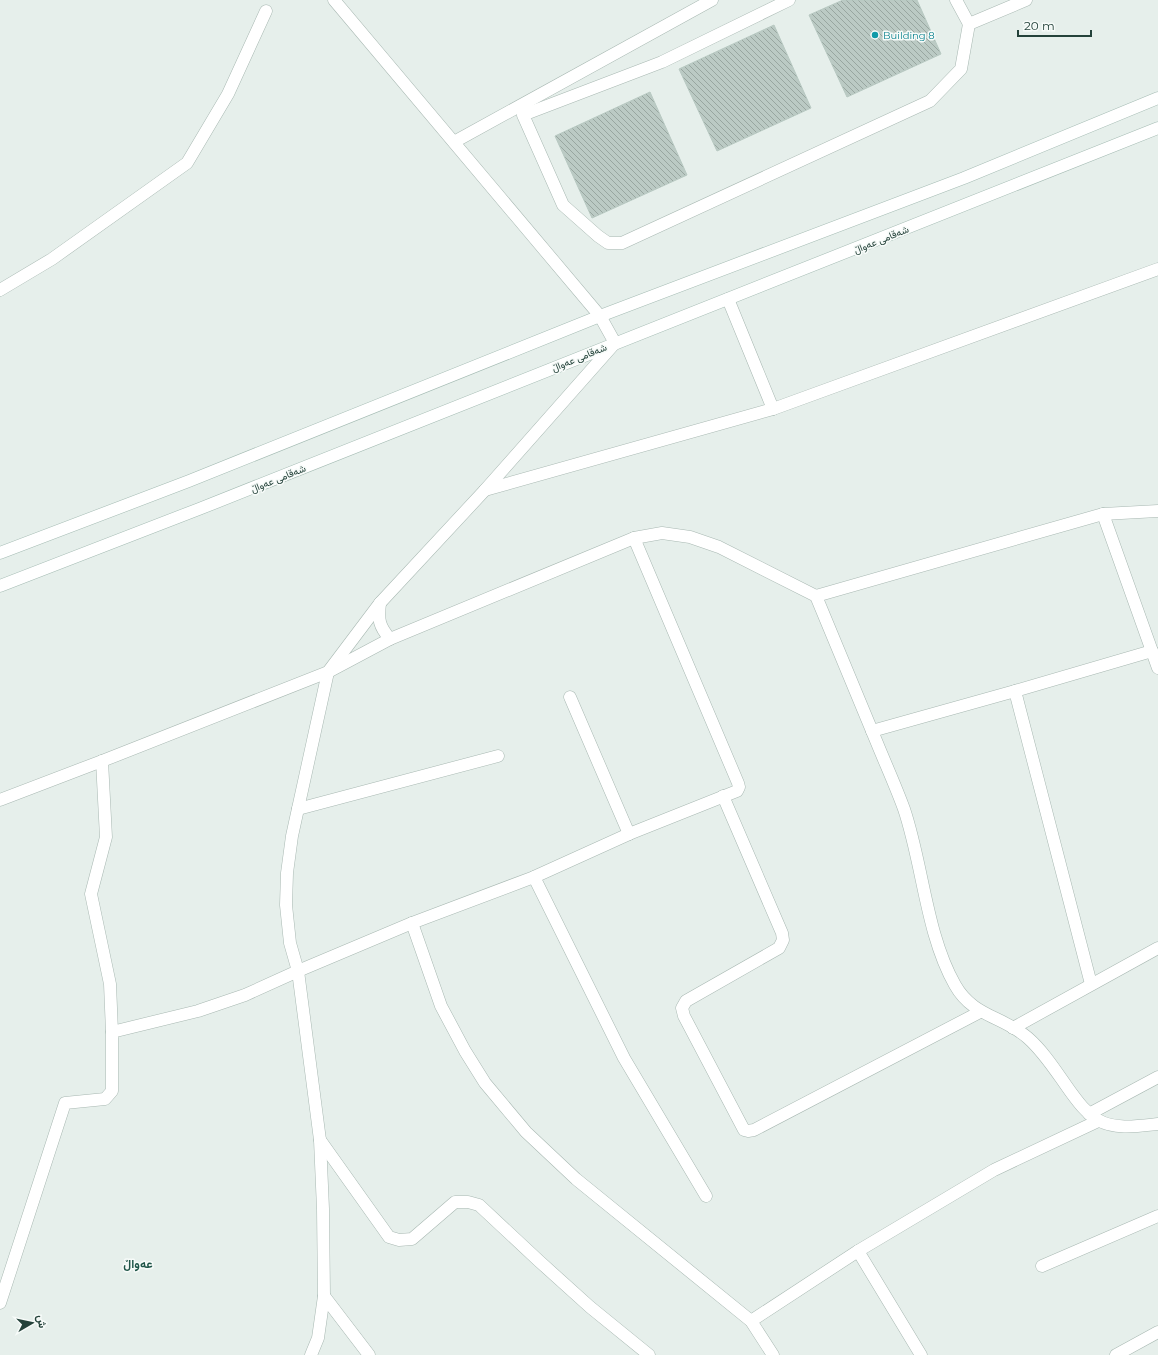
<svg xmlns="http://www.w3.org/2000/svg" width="1158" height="1355" viewBox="0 0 1158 1355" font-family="Montserrat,Vazirmatn,sans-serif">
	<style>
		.building { fill: url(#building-back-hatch); stroke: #b8c9c2 }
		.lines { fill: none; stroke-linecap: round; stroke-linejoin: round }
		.lane-casing { stroke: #a8b8b2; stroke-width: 13 }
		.street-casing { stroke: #a8b8b2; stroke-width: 13 }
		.secondary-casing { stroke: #a4bbb3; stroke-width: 13 }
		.lane { stroke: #fff; stroke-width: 12 }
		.street { stroke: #fff; stroke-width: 12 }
		.secondary { stroke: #fff; stroke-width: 12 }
		.culture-dot { fill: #0f9aa8; stroke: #f7fbf9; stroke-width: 1.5 }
		.labels { text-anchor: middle; stroke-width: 3; stroke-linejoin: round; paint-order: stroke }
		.culture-label { font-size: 10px; fill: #0d838f; stroke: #f7fbf9; text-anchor: start }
		.street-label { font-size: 10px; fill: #24423a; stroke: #f7fbf9 }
		.quarter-label { font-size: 12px; font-weight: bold; fill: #1f5548; stroke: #f7fbf9 }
	</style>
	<defs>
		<pattern id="building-back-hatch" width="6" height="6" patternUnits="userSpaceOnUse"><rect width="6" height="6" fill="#bbcac4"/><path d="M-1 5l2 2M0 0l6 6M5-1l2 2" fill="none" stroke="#98a6a0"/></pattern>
	</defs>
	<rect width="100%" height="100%" fill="#e6efeb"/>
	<g class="building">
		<path d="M843,0H917L941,54L847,97L809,15Z"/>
		<path d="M774,25L811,108L717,151L679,69Z"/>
		<path d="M650,92L687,175L592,218L555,136Z"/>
	</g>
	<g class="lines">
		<defs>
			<path id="lane" d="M454,142L712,0"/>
			<g id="street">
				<path d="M789,0L662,62L523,115L563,205L598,236L608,243H622L930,101L961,69L969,24L1026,0"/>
				<path d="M956,0L969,24"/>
				<path d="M0,290L52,259L187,163L228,94L266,11"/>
				<path d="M728,299L773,409"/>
				<path d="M485,490L773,409L1158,269"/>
				<path d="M1103,514L1158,668"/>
				<path d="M816,596L1103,514L1158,511"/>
				<path d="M380,603C378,620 379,626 390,639"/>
				<path d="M1015,691L1091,984"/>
				<path d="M570,697L629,834"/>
				<path d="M872,731L1015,691L1152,651"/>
				<path d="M102,761L106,837L91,894L110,984L112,1032"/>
				<path d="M723,796L782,933L783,940L779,948L686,1001L682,1008L684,1016L744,1130L748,1131L754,1130L980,1012"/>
				<path d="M0,800L102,761L328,672L390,639L634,538L662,533L690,537L719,547L816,596C836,645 857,694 877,743C886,765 896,787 904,809C923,865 926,934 955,985C973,1017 1003,1016 1028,1038C1045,1053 1057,1073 1070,1091C1078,1102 1086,1113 1098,1120C1115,1130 1139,1126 1158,1124"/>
				<path d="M298,809L498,756"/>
				<path d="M534,877L624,1058L706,1196"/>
				<path d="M412,923L441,1006L465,1051L485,1083L526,1132L576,1179L751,1321L773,1355"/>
				<path d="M1013,1028L1158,948"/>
				<path d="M1089,1114L1158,1077"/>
				<path d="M320,1140L389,1237L399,1240L412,1239L455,1202H468L479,1205L539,1261L590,1307L649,1355"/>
				<path d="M858,1251L921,1355"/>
				<path d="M1042,1266L1158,1216"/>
				<path d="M324,1296L369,1355"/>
				<path d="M0,1303L65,1103L105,1099L112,1091V1032L198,1011L245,995L298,971L412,923L534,877L629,834L737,791L739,787L738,783L634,538"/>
				<path d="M751,1321L858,1251L994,1170L1098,1121"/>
				<path d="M311,1355L318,1338L324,1296L323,1209L320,1140L298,971L290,943L286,905L287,873L292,836L328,672L380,603L485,490L615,343L600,316L334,0"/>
				<path d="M1116,1355L1158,1332"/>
			</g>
			<g id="secondary">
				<path d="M0,553L189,481L600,316L964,178L1158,98"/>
				<path d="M0,586L199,509L1158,128"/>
			</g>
		</defs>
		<use href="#lane" class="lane-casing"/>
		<use href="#street" class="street-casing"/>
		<use href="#secondary" class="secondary-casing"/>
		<use href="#lane" class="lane"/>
		<use href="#street" class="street"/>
		<use href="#secondary" class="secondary"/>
	</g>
	<circle class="culture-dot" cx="875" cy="35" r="4"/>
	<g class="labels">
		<g class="culture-label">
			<text x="883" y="39">Building 8</text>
		</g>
		<g class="street-label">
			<text transform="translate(881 239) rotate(-22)" y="4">شەقامی عەواڵ</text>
			<text transform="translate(579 357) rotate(-22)" y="4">شەقامی عەواڵ</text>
			<text transform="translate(278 478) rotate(-22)" y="4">شەقامی عەواڵ</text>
		</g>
		<g class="quarter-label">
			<text x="138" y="1268">عەواڵ</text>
		</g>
	</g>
	<g transform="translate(32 1323) rotate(81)" stroke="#f7fbf9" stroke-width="3" paint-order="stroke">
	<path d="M0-3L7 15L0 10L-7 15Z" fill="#24423a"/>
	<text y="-6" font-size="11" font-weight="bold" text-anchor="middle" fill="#24423a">ش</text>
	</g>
	<path d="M1018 30v6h73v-6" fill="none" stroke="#24423a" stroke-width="2"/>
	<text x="1024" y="30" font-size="12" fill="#24423a" stroke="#f7fbf9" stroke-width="3" paint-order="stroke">20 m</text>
</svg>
